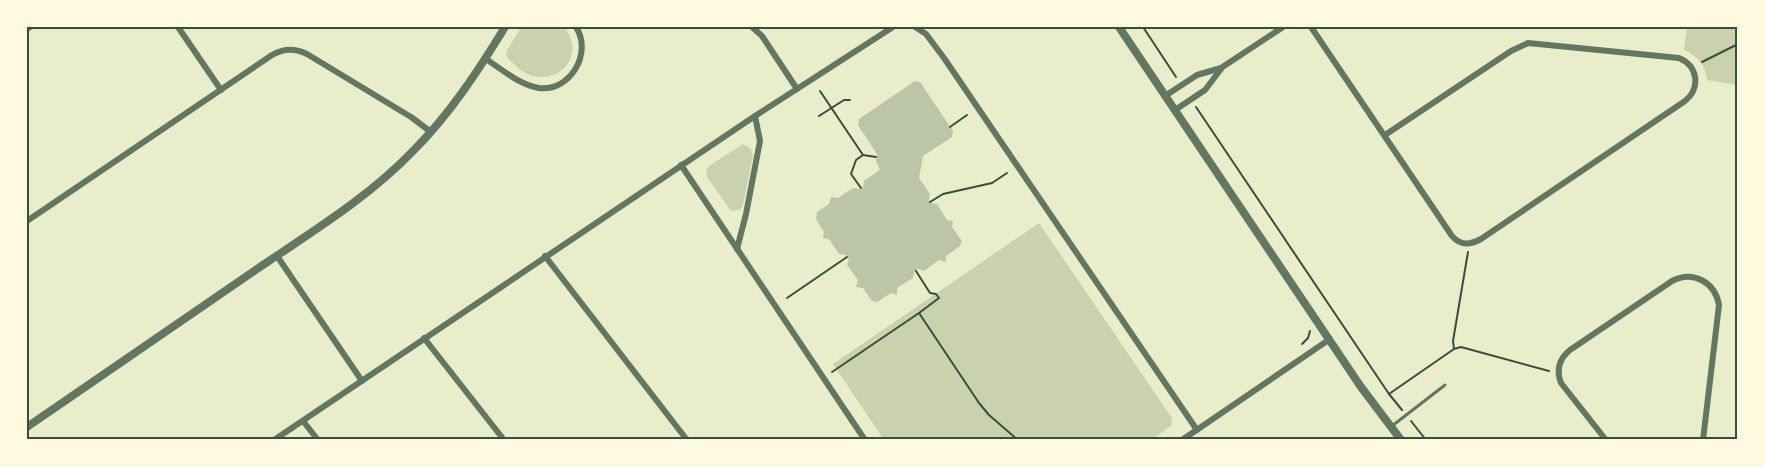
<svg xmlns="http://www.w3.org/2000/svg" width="1765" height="467" viewBox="0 0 1765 467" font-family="'Fira Sans',sans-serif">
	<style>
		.green { fill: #cad2ad }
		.building { fill: #bcc5a7 }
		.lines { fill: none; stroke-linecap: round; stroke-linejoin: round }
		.path { stroke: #344e41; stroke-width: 2 }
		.service { stroke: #617663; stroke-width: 3 }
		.minor { stroke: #617663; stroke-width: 6 }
		.tertiary { stroke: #617663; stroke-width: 8 }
		.neatline { fill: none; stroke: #344e41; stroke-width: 2 }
	</style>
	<rect width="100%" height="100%" fill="#e9edc9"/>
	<g class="green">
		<path d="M521,27H564C592,61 544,98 513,63C509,59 507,59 506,52Z"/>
		<path d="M1687,27H1738V85L1707,80C1706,66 1698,56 1684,50Z"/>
		<path d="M743,144L750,148L753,156L743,205L740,210L731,211L707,177L706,171L709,166Z"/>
		<path d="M1039,223L1172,418V425L1151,440H884L833,364Z"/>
	</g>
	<path class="building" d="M915,81L920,82L953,131L952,137L923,156L919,178L930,194L929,200L931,203L937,204L947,220L953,221L952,227L962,241L960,246L946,256V262L939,260L924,271L918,269L914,272L913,278L897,288V295L891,293L877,302L872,301L863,288L856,287L858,280L847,265L849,259L846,255L839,254L829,239L823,238L824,232L816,219L817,212L829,204L831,197L838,198L853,188L859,189L863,187L864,181L880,170L876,161L877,154L858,125L859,119Z"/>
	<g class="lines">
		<g class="path">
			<path d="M1143,27L1176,77"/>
			<path d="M1702,62L1738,44"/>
			<path d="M820,91L863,155L876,157"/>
			<path d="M1196,107L1389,394L1402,410"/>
			<path d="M819,116L844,100H850"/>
			<path d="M950,127L967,115"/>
			<path d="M861,188L851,174L856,160L863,155"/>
			<path d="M930,202L943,194L992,183L1007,173"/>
			<path d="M916,271L930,293L936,294L939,298L919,313L979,403L989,415L1018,440"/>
			<path d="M787,298L847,257"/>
			<path d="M1302,344L1308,338L1310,331"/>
			<path d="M1454,349L1453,341L1468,252"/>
			<path d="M832,372L919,313"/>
			<path d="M1389,394L1454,349L1461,347L1549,371"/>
			<path d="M1411,421L1426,440"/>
		</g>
		<path class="service" d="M1392,426L1445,385"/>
		<g class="minor">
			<path d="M178,27L221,90"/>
			<path d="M752,27L762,36L797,89"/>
			<path d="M915,27L926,34L944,58L1197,430"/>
			<path d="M1311,27L1452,236C1461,246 1470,245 1481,239L1685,101C1701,88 1698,66 1679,58L1528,43L1511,51L1385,135"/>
			<path d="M27,29L30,27"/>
			<path d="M486,59C501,69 520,85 539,88C570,92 593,53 576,27"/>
			<path d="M1165,96L1197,75L1221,68L1283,27"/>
			<path d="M1175,110L1205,90L1221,69"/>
			<path d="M681,165L865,440"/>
			<path d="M27,221L272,55C284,48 295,48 307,54L411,117L431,132"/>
			<path d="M737,249L746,214L760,141L755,116"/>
			<path d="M277,256L362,381"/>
			<path d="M545,256L687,440"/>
			<path d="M424,338L504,440"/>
			<path d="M303,421L318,440"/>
			<path d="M274,440L755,116L893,27"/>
			<path d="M1182,440L1330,339"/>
			<path d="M1606,440L1561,383C1556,370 1559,359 1570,350L1672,281C1693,270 1715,282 1719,305L1703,440"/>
		</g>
		<g class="tertiary">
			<path d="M1119,27L1361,387L1401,440"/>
			<path d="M27,427C104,374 180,322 257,269C310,233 368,198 413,151C450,114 478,71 505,27"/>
		</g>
	</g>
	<rect width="1765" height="467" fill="none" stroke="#fefae0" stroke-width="57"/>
	<rect x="28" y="28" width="1708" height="410" class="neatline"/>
</svg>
